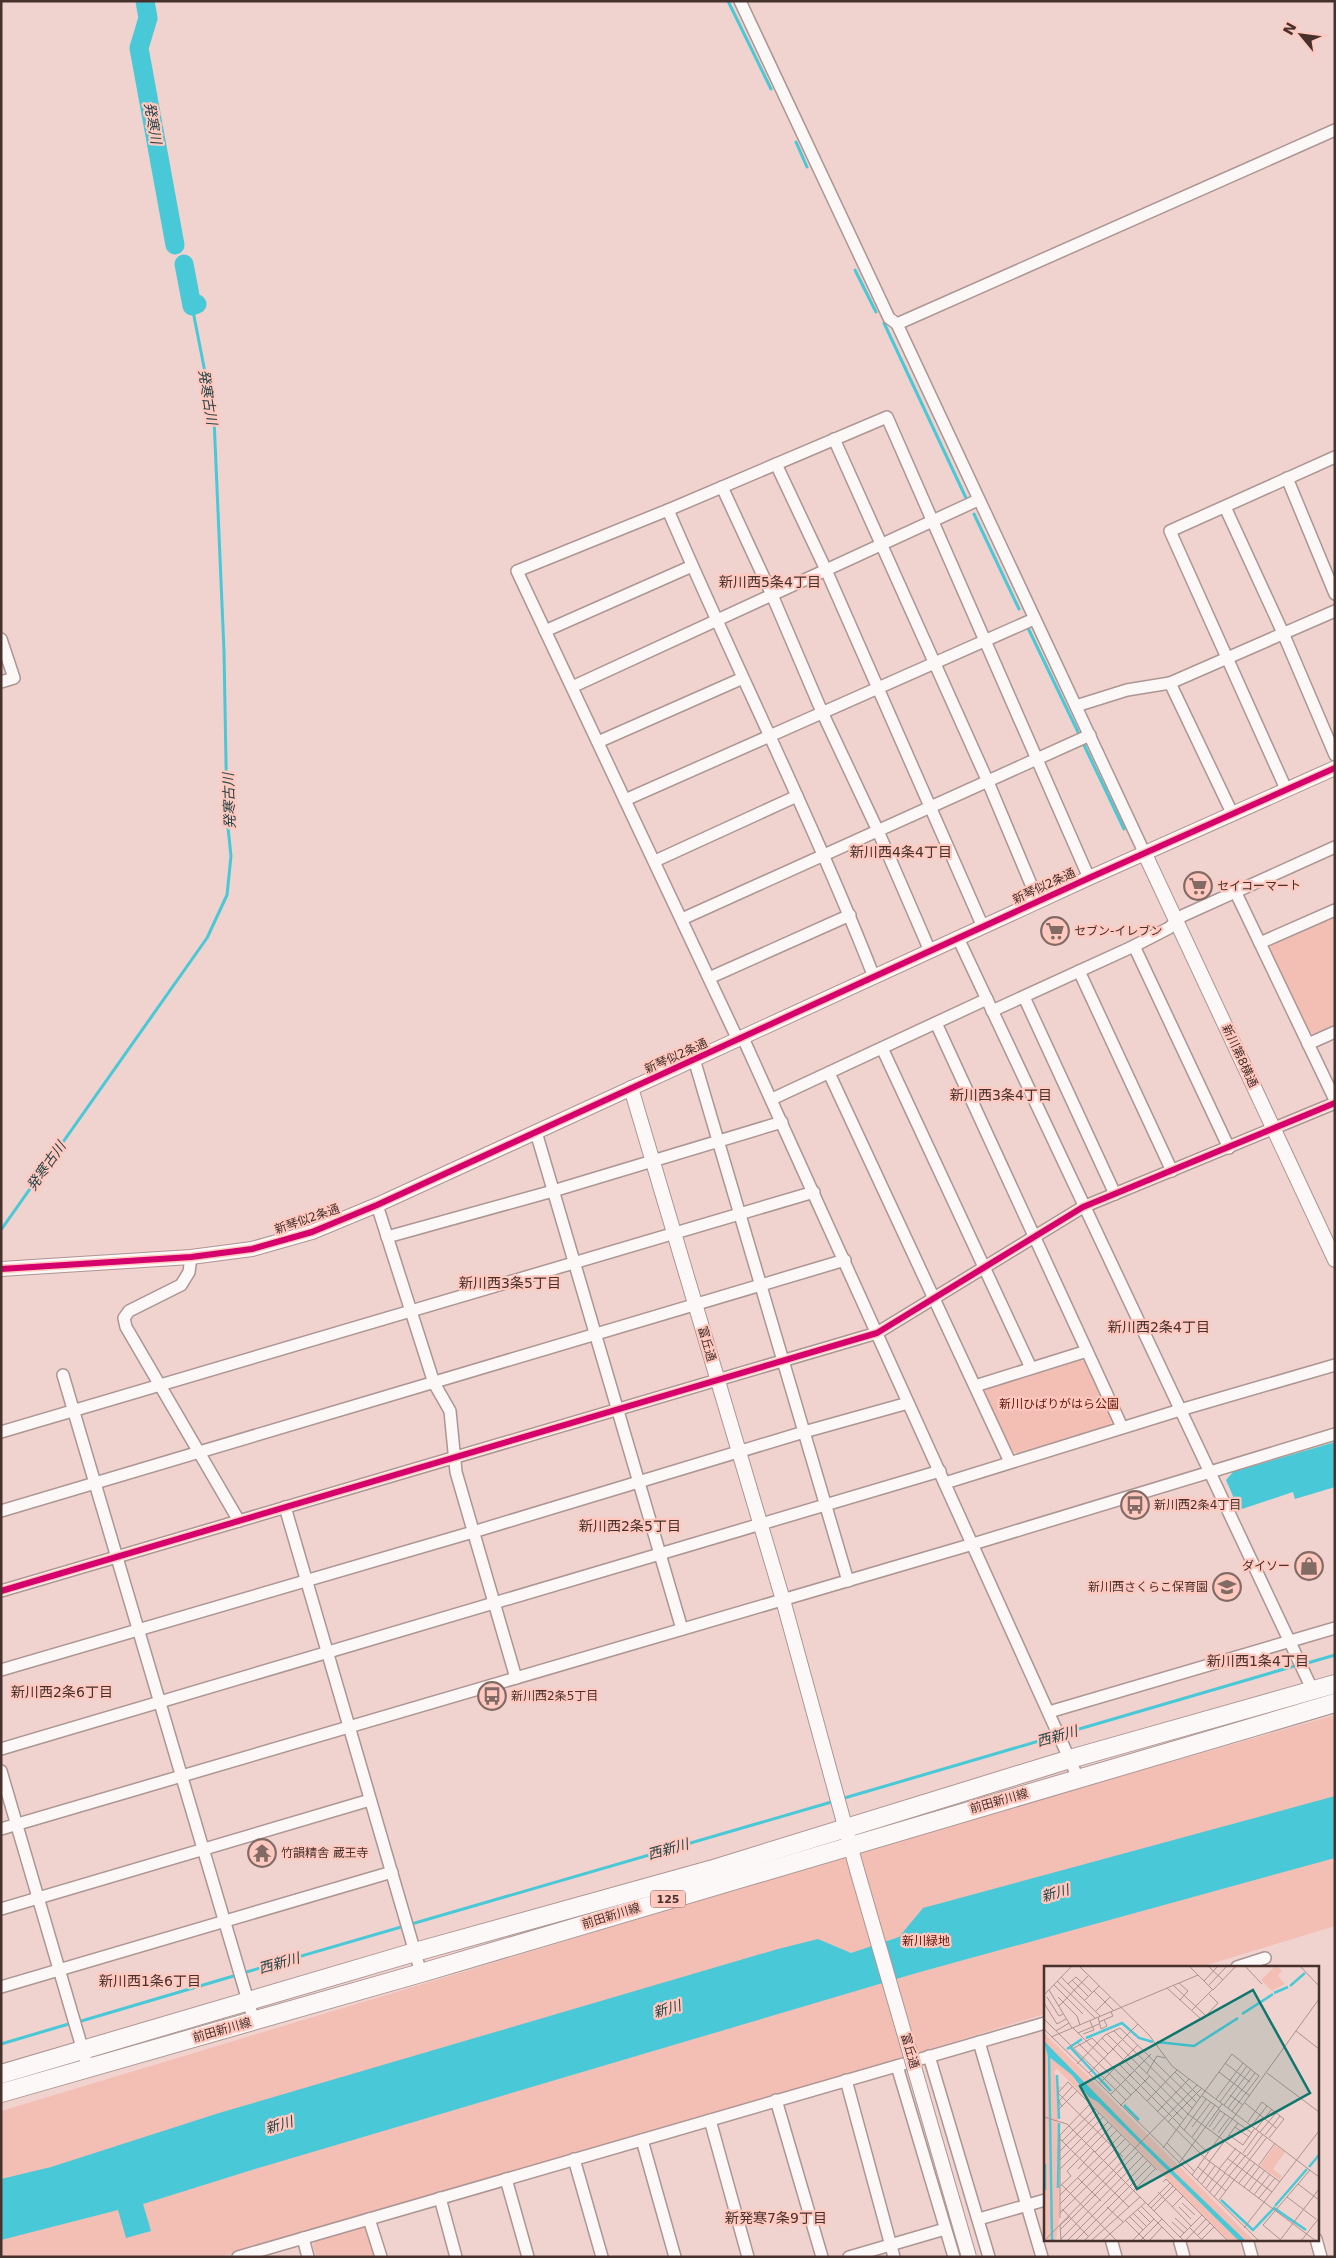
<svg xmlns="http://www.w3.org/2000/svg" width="1336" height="2258" viewBox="0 0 1336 2258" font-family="'DejaVu Sans','Noto Sans JP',sans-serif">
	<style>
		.green { fill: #f3bfb5 }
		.water { fill: #49c8d8 }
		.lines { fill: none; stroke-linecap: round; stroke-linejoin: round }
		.stream { stroke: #49c8d8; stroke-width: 3 }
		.river { stroke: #49c8d8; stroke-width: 19 }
		.minor-casing { stroke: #ac9693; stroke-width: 14 }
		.tertiary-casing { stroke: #ac9693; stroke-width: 16 }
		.primary-casing { stroke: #ac9693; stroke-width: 20 }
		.minor { stroke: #fdf8f8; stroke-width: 11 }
		.tertiary { stroke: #fdf8f8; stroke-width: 14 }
		.primary { stroke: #fdf8f8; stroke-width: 18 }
		.tertiary-bridge-casing { stroke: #ac9693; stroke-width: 16; stroke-linecap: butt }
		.tertiary-bridge { stroke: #fdf8f8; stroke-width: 14 }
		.cycleway-casing { stroke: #ffc9bf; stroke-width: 9 }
		.cycleway { stroke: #d6006c; stroke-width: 6 }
		.labels { text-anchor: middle; stroke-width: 4.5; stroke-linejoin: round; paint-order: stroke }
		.shield { fill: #ffc9bf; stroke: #7e5f59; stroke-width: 1 }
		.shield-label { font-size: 11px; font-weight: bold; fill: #46312d }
		.street-label { font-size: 12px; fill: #46312d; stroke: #ffc9bf }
		.poi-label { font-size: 12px; fill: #46312d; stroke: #ffc9bf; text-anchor: start }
		.park-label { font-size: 12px; fill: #651409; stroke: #ffc9bf }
		.water-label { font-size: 14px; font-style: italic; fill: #25454a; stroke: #ffc9bf }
		.neighbourhood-label { font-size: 14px; fill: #46312d; stroke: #ffc9bf }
		.inset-river { fill: none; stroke: #49c8d8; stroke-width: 2.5 }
		.inset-road { fill: none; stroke: #ac928e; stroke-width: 1 }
		.view { fill: #0f766e; fill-opacity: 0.15; stroke: #0f766e; stroke-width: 2.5 }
		.inset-edge { fill: none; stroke: #46312d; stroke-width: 2.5 }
	</style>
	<rect width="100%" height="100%" fill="#f0d3ce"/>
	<g class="green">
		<path d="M1335,917V1032C1323,1038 1309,1035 1300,1025C1292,1016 1276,964 1270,949L1271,946Z"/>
		<path d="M1081,1360L1086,1362L1112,1420L1110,1425L1016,1453L1013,1451L984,1394L986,1389Z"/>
		<path d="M1335,1715V1926L1200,1967H1045V2014L766,2099L220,2257H1V2111L937,1829Z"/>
		<path d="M362,2226L366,2228L375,2257H316L313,2245L315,2241Z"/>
	</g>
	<g class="water">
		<path d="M1335,1442V1487L1295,1499L1293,1492L1239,1510L1226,1480L1233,1472Z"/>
		<path d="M1335,1796V1858L920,1972L255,2169L143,2204L151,2231L126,2238L118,2210L1,2240V2179L51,2167L219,2113L778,1949L818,1939L851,1953L899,1937L923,1908Z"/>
	</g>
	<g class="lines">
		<g class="stream">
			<path d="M728,1L771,89"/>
			<path d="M796,142L807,167"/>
			<path d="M855,270L876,312"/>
			<path d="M884,323L966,498"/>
			<path d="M974,514L1019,609"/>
			<path d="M1028,628L1078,732"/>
			<path d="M1084,745L1124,829"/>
			<path d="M1,1230L207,938L227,895L231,856L227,818L224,651L214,418L192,306"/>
			<path d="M1304,1664L1335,1655"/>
			<path d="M1062,1734L1298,1665"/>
			<path d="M841,1799L1056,1736"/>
			<path d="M243,1973L835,1801"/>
			<path d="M78,2022L237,1975"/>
			<path d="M1,2044L72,2023"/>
		</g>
		<g class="river">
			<path d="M145,1L148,18L139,48L175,245"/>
			<path d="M184,264L192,306L197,304"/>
		</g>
		<defs>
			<g id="minor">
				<path d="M740,1L889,318L897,324L1144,852"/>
				<path d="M897,324L1335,130"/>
				<path d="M834,439L988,782L1038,901"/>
				<path d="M776,464L826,570L983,927"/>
				<path d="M1287,478L1335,594"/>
				<path d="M722,487L772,595L822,712L878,831L930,951"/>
				<path d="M1225,507L1283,633L1335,755"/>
				<path d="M668,510C735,666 812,819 874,977"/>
				<path d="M545,631L692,566"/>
				<path d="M1,639L14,678L1,682"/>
				<path d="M1170,683L1232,813"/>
				<path d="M572,687L978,500"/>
				<path d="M1076,706L1127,690L1170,683L1335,611"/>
				<path d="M598,742L743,678"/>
				<path d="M1286,789L1170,531L1335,457"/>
				<path d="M625,800L1034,619"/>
				<path d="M655,861L797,796"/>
				<path d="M1235,891L1335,1100"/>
				<path d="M682,919L1090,735"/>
				<path d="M958,938L1313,1691"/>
				<path d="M1260,943L1335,910"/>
				<path d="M1134,946L1229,1148"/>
				<path d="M1079,971L1172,1171"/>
				<path d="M709,978L850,915"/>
				<path d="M1024,997L1115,1194"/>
				<path d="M992,1011L1134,946L1169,928L1182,916L1335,847"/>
				<path d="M936,1023L1122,1427"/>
				<path d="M743,1038L1078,1778"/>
				<path d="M738,1040L517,571L668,510L887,417L1089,878"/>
				<path d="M1308,1044L1335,1032"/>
				<path d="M882,1048L1031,1368"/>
				<path d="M694,1059L848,1581"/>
				<path d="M829,1073L1010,1462"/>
				<path d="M772,1099L987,999"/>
				<path d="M536,1132L682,1629"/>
				<path d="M377,1205L434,1383L450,1411L456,1472L516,1678"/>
				<path d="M387,1237L553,1191L782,1122"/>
				<path d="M191,1257L189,1272L181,1285L129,1311L124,1318L126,1327L239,1521"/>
				<path d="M63,1375L254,2021"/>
				<path d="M975,1386L1087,1351"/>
				<path d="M1,1432L814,1192"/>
				<path d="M945,1483L1180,1410L1335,1365"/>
				<path d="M285,1507L421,1973"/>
				<path d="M1,1511L845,1260"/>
				<path d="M1,1591L877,1333L1083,1207L1335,1103"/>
				<path d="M1,1670L473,1532L804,1432L908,1403"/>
				<path d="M1049,1712L1335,1628"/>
				<path d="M1,1749L940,1471"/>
				<path d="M1,1771L88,2068"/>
				<path d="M1,1829L973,1544L1335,1434"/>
				<path d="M1,1909L370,1800"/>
				<path d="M1237,1967L1265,1958"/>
				<path d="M1,1987L392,1872"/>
				<path d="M979,2042L1042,2257"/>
				<path d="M929,2056L989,2257"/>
				<path d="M897,2066L954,2257"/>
				<path d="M846,2080L894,2257"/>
				<path d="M776,2100L822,2257"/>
				<path d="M710,2120L748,2257"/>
				<path d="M642,2140L675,2257"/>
				<path d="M574,2159L602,2257"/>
				<path d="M506,2179L528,2257"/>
				<path d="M440,2198L456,2257"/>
				<path d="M369,2219L381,2257"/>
				<path d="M979,2219L1045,2200"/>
				<path d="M303,2238L308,2257"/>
				<path d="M1111,2239L1116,2257"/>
				<path d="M1179,2239L1184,2257"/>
				<path d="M1247,2239L1252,2257"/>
				<path d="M1316,2239L1321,2257"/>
				<path d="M238,2257L1045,2023"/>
				<path d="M849,2257L945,2229"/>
			</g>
			<g id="tertiary">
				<path d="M1144,852L1335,1260"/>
				<path d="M631,1088L783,1600L857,1870"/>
				<path d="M1,1269L191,1257L252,1249L312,1232L377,1205L1089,878L1335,768"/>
			</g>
			<g id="primary">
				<path d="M1,2074L415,1952L710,1870L1070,1759L1335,1684"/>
				<path d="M1,2093L421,1973L1335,1703"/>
			</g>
		</defs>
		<use href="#minor" class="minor-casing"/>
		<use href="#tertiary" class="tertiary-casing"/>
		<use href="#primary" class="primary-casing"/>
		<use href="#minor" class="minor"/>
		<use href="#tertiary" class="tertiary"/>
		<use href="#primary" class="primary"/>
		<defs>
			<path id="tertiary-bridge" d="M857,1870L969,2257"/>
		</defs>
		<use href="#tertiary-bridge" class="tertiary-bridge-casing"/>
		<use href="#tertiary-bridge" class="tertiary-bridge"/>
		<defs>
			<g id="cycleway">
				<path d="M1,1269L191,1257L252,1249L312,1232L377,1205L1089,878L1335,768"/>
				<path d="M1,1591L877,1333L1083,1207L1335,1103"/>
			</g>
		</defs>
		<use href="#cycleway" class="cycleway-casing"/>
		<use href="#cycleway" class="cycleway"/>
	</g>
	<defs>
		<symbol id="supermarket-ring" viewBox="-11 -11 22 22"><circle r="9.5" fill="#ffc9bf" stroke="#826a65" stroke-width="1.5"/><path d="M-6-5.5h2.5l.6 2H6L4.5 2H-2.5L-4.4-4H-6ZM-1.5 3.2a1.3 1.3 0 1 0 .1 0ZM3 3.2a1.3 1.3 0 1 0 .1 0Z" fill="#826a65"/></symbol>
		<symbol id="bus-ring" viewBox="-11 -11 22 22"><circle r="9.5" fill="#ffc9bf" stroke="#826a65" stroke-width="1.5"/><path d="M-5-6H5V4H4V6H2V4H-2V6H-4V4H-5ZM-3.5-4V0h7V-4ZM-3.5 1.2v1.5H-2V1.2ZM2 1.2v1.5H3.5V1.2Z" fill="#826a65"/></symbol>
		<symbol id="shop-ring" viewBox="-11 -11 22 22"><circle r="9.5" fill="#ffc9bf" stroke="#826a65" stroke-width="1.5"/><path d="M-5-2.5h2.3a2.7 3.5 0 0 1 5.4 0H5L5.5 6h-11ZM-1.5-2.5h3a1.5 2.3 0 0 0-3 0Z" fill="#826a65"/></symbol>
		<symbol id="school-ring" viewBox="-11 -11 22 22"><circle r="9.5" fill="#ffc9bf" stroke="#826a65" stroke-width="1.5"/><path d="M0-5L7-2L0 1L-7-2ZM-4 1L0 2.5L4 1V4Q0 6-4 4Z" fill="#826a65"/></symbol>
		<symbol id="temple-ring" viewBox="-11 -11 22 22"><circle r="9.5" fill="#ffc9bf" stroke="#826a65" stroke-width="1.5"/><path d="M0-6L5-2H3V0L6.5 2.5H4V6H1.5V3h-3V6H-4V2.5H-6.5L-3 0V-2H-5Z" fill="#826a65"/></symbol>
	</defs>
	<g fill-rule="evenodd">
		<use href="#supermarket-ring" x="1182" y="870" width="32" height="32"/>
		<use href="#supermarket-ring" x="1039" y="915" width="32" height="32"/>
		<use href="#bus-ring" x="1119" y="1489" width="32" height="32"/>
		<use href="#shop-ring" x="1293" y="1550" width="32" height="32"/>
		<use href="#school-ring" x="1211" y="1571" width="32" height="32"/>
		<use href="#bus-ring" x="476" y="1680" width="32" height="32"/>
		<use href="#temple-ring" x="246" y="1837" width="32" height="32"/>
	</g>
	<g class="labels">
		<rect class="shield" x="650.5" y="1890.5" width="35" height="17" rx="4"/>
		<g class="shield-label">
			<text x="668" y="1903">125</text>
		</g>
		<g class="street-label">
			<text transform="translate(1044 886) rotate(-25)" y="4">新琴似2条通</text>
			<text transform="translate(676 1056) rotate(-24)" y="4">新琴似2条通</text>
			<text transform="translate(1240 1056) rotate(65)" y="4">新川第8横通</text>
			<text transform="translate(307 1219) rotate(-19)" y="4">新琴似2条通</text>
			<text transform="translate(707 1344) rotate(74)" y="4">富丘通</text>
			<text transform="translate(999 1801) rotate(-16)" y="4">前田新川線</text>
			<text transform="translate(611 1916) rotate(-17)" y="4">前田新川線</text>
			<text transform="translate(222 2030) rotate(-16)" y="4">前田新川線</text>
			<text transform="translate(910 2051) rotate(74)" y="4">富丘通</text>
		</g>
		<g class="poi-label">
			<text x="1217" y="890">セイコーマート</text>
			<text x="1074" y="935">セブン-イレブン</text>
			<text x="1154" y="1509">新川西2条4丁目</text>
			<text x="1290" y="1570" text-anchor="end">ダイソー</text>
			<text x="1208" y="1591" text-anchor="end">新川西さくらこ保育園</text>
			<text x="511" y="1700">新川西2条5丁目</text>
			<text x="281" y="1857">竹韻精舎 蔵王寺</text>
		</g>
		<g class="park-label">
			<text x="1059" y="1408">新川ひばりがはら公園</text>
			<text x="926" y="1945">新川緑地</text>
		</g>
		<g class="water-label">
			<text transform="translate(153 123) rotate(80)" y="5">発寒川</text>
			<text transform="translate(208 397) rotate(81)" y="5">発寒古川</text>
			<text transform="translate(229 801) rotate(-92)" y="5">発寒古川</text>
			<text transform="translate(46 1166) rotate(-55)" y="5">発寒古川</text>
			<text transform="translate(1057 1736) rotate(-16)" y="5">西新川</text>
			<text transform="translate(668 1849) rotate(-16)" y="5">西新川</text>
			<text transform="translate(1055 1893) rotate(-16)" y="5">新川</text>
			<text transform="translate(279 1963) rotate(-16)" y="5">西新川</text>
			<text transform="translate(667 2009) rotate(-17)" y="5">新川</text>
			<text transform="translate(279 2125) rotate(-17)" y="5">新川</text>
		</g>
		<g class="neighbourhood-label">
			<text x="770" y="587">新川西5条4丁目</text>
			<text x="901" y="857">新川西4条4丁目</text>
			<text x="1001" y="1100">新川西3条4丁目</text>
			<text x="510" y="1288">新川西3条5丁目</text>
			<text x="1159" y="1332">新川西2条4丁目</text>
			<text x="630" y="1531">新川西2条5丁目</text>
			<text x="1258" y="1666">新川西1条4丁目</text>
			<text x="62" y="1697">新川西2条6丁目</text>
			<text x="150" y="1986">新川西1条6丁目</text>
			<text x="776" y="2223">新発寒7条9丁目</text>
		</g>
	</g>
	<g transform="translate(1044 1966)">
		<rect width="275" height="275" fill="#f0d3ce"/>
		<path d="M231,0L238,4L234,10L241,18L228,25L217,14ZM0,67L109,174L210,275H185L13,103L10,105L14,120L19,121L14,125L15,253L12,275H4L1,269ZM231,179L241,186L229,203L238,210L236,214L216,200Z" fill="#f3bfb5"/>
		<path d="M0,75L96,173L202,275H195L54,136L45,131L28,109L4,90Z" fill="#49c8d8"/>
		<path class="inset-river" d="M246,20L261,7M230,27L244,21M198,48L229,28M42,72L78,57L95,72L109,76M113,76L150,80L194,52M26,81L67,125M23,83L38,73M5,87L8,275M13,109L15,153M80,139L95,154M1,198V224M265,201L275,189M14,222L15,157M177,234L209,264L230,242L262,264M231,240L263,203"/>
		<path class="inset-road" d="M35,0L105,69L128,100L275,211M145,0L169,24L192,0M164,0L179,14M201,0L218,18M256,0L275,20M17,11L56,50M28,14L45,31M13,15L51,52M160,15L174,0M135,17L144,25L136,34M24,18L32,11L49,27M10,19L39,48M129,19L162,50M165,19L183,0M123,22L158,54L174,37L164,27M5,24L28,62M50,25L70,45M0,29L28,0M3,31L15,50L19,48M14,31L33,50L36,59M40,35L55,20M0,37L13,58L22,53M15,40L44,10M148,44L169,23M52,45L66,31M54,51L57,63L63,60L60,54M0,53L82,134M55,56L69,50L67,46M29,62L161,192L272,275M0,63L215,275M12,65L25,57M70,65L149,143M252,65L275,83M34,67L55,58M39,68L50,64L46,55M63,68L144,148L236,216M7,71L154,9M58,72L140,154M34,77L87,129M30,82L48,72L64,88M181,97L206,116M33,98L61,69L76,62L153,137M75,98L136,159M131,106L157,132M175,106L206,130M45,107L94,58M103,107L113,90L121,92M223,107L275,146M55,118L94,79M161,125L188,88L215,110L188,145M67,128L107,88M186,129L199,139M158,130L175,142M172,133L199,97M103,135L133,104M176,136L203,100M201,137L232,162M180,139L207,103M76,140L106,110M18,141L15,135L28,121M184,142L211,107M174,143L208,167M14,144L33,125M113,146L145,113M0,151L23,158L140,275M124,156L158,122M204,156L218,136L240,153L225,172M208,159L223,140M136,160L164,187M148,161L167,136M165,161L176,145M191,161L205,171M212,163L228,143M140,164L162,133M169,164L181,148M216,166L232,147M174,167L185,152M185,169L199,179L211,162M221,169L236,150M148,171L171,139M16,173L85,241M18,175L51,143M123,177L151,206M119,182L161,125M16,185L55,147M51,186L73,164M199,187L215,165M203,190L219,168M79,191L14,127L24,116L113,204M183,192L228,226M16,194L59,151M136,196L178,138M165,196L194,157M215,199L231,177M154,201L182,225M16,203L64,156M34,203L50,185M175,203L192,182M180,207L197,186M148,209L275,33M185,210L202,189M34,212L57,235M153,214L166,196M190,214L223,171M119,216L122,213L184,275M195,217L211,197M158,218L171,200M254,218L275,234M18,219L73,275M16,220L27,210L23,205L68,160M200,221L216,200M162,222L176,203M0,224V270M205,225L221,204M114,226L147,260M165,227L181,207M16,229L77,169M210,229L226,208M170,231L186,210M243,231L272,253M215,232L231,212M175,234L190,214M138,237L151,249M16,238L81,173M104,239L126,217M97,240L132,275M63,241L79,256M128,241L139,230M135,241L147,253M107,242L129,220M18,243L45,271M93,243L106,256M110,245L132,223M16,247L86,178M89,247L102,260M85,250L99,264M16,252V169L46,138M131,252L144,264M81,254L102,275M128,256L140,267M146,262L158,274M200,262L275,165M16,264L94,186M154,269L166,257M136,271L158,249M17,273L99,190M237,273L275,223M17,274L16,259L25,251M0,275L153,119M23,275L103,195M31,275L107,199M40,275L111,203M47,275L96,231M58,275L102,236M88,275L110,253M96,275L118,253M105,275L118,261M141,275L162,253M156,275L170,261M238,275L219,259L266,204M257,275L275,252"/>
		<path class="view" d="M209,24L266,127L93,223L36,120Z"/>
		<rect width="275" height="275" class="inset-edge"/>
	</g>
	<rect width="1336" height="2258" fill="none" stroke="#46312d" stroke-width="5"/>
	<g transform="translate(1301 35) rotate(299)" stroke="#ffc9bf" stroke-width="4" paint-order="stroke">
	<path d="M0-4L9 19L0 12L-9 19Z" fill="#46312d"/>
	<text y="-8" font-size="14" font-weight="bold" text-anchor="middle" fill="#46312d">N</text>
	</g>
</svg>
